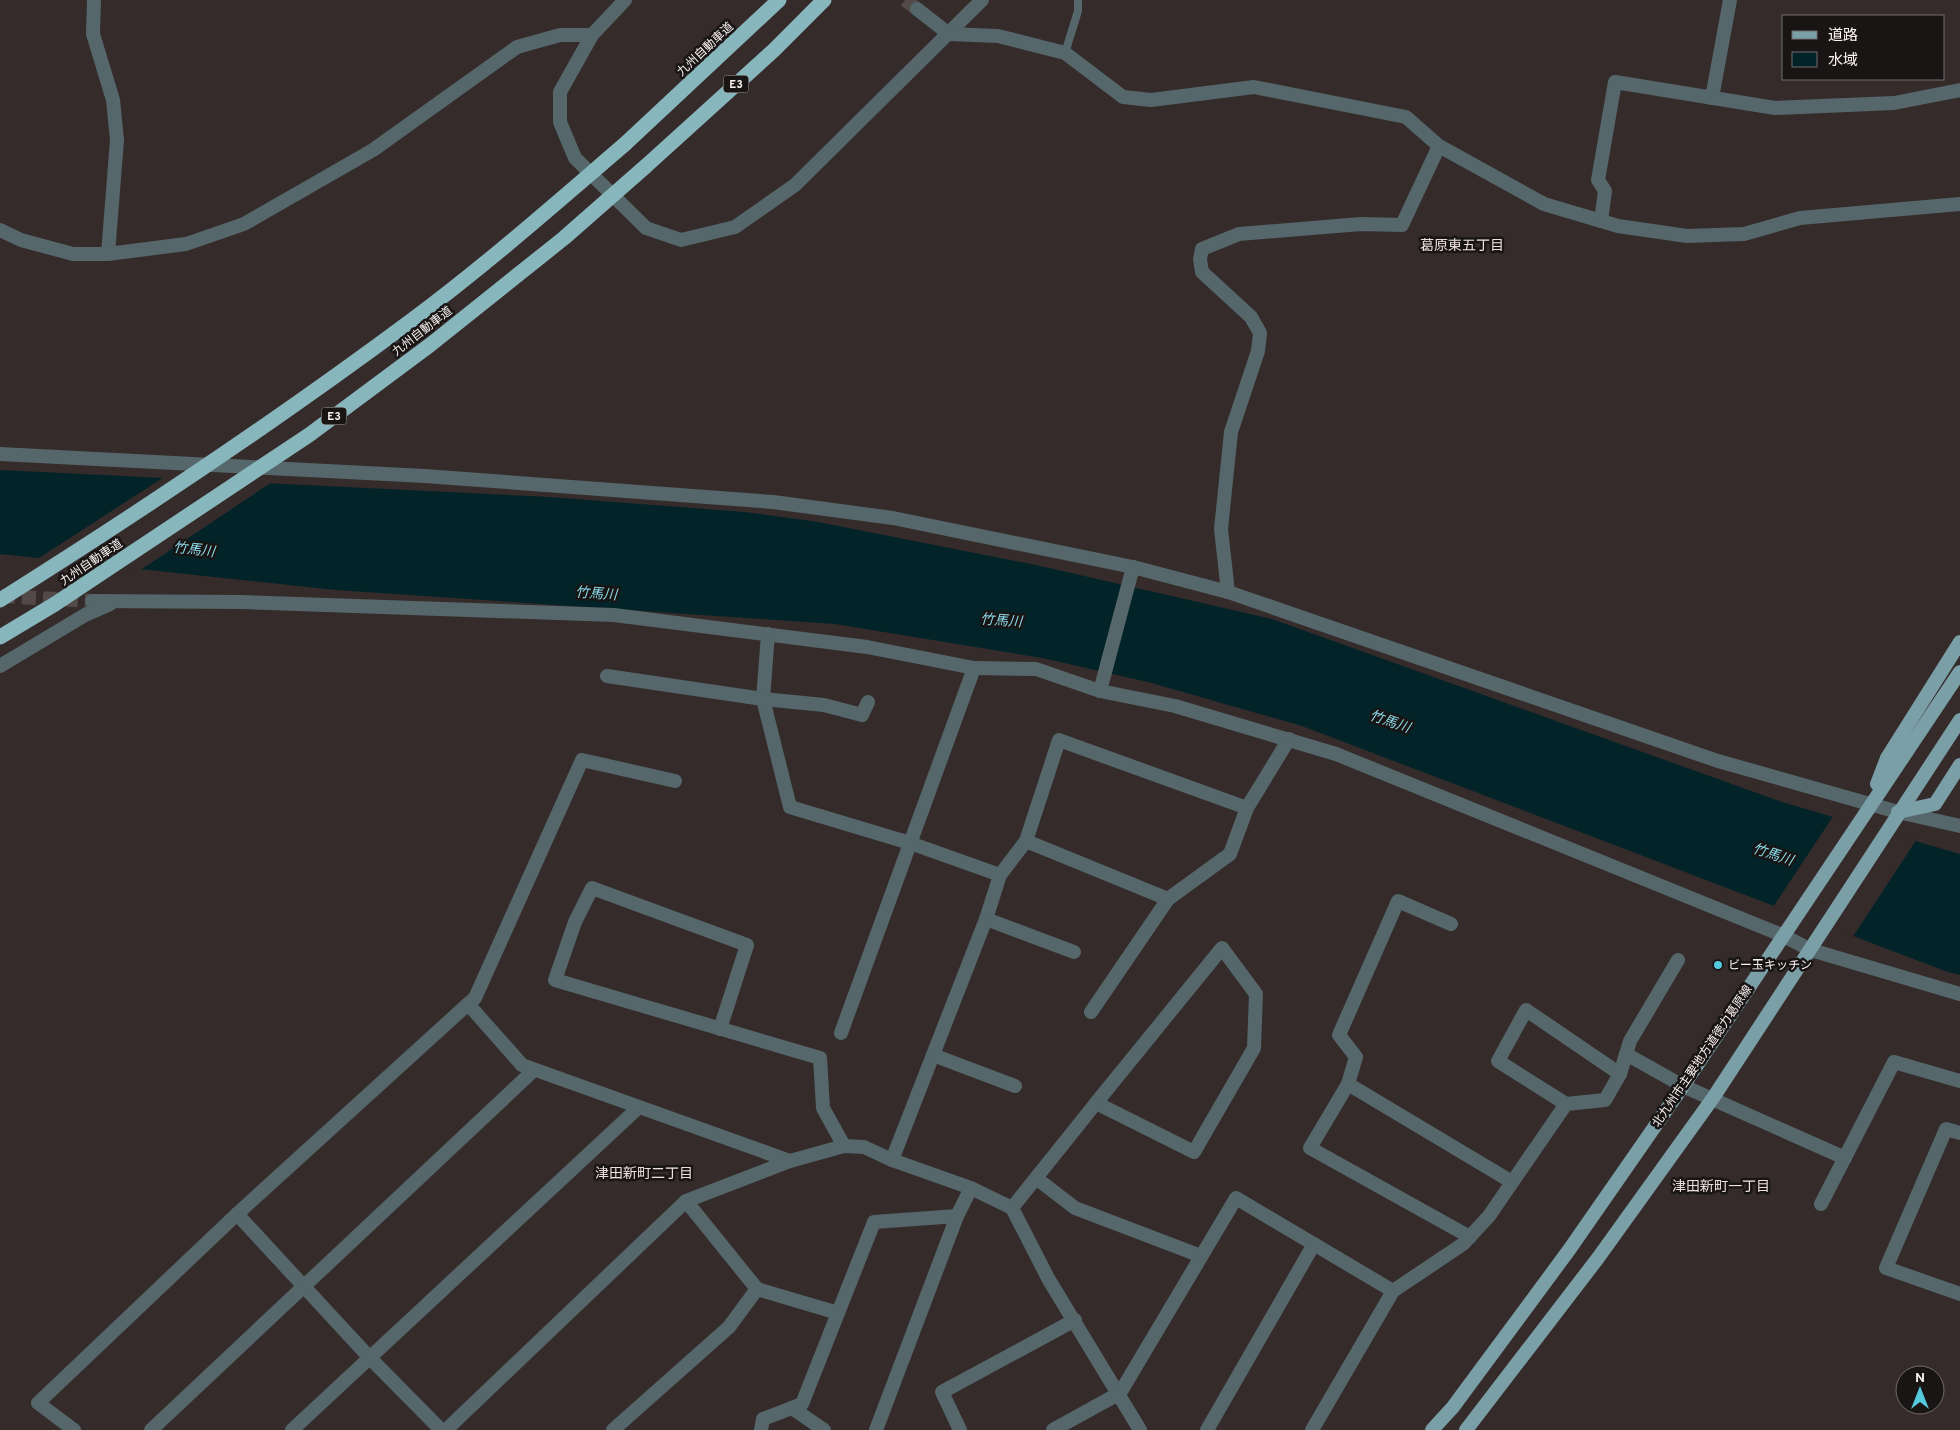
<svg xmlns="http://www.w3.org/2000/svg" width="1960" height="1430" viewBox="0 0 1960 1430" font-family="Overpass,'Noto Sans JP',sans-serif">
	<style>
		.water { fill: #022429 }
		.pier { fill: #352b2b }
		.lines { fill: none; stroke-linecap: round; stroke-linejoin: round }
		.minor-tunnel { stroke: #534949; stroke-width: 14; stroke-dasharray: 14 7; stroke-linecap: butt }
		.service { stroke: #55676a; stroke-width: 8 }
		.minor { stroke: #55676a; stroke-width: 14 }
		.primary { stroke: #7a9fa6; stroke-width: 14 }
		.motorway { stroke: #88b6bd; stroke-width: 15 }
		.motorway-bridge { stroke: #88b6bd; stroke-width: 15 }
		.poi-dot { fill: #54cadd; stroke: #191515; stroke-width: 2 }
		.labels { text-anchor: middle; stroke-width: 5; stroke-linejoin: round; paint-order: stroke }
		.shield { fill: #191515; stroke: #b6b0b0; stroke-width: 1 }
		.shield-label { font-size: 11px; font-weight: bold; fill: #faf2f3 }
		.street-label { font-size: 12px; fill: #faf2f3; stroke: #191515 }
		.poi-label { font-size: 12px; fill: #faf2f3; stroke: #191515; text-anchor: start }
		.neighbourhood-label { font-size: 14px; fill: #eddfe0; stroke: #191515 }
		.water-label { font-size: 14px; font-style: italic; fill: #8bd9e7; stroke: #191515 }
	</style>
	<rect width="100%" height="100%" fill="#352b2b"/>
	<path class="water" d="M0,470L549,497L745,512L818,522L1036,565L1272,619L1782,802L1960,854V975L1945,971L1302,726L1148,682L1042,658L835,624L336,590L0,554Z"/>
	<g class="pier">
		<path d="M164,477L272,482L139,571L36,560Z"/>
		<path d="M1834,815L1917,839L1852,938L1773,907Z"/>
	</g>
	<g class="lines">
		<g class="minor-tunnel">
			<path d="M905,0L917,9"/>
			<path d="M1,596L92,601"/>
		</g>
		<path class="service" d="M1065,53L1078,11V0"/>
		<g class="minor">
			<path d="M94,0L93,34L113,100L117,140L108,254"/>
			<path d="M625,0L592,35L560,92V122L575,158L646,228L681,240L735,227L795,185L982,0"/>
			<path d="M917,9L949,34L998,36L1065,53L1123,97L1151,100L1254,87L1406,117L1439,146L1544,204L1618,226L1687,236L1744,234L1800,218L1960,204"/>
			<path d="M1712,98L1730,0"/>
			<path d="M1601,221L1605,191L1598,180L1615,82L1775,108L1894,103L1960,90"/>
			<path d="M0,230L21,240L73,254H108L186,244L244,224L373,150L517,47L560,35H592"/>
			<path d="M0,454L425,476L773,502L893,518L1133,567L1228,592L1718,761L1898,812L1960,826"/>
			<path d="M1228,592L1221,529L1231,432L1258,351L1260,333L1251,317L1202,272L1200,259L1202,249L1239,234L1361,224L1402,225L1439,146"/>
			<path d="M92,601L241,602L614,615L867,647L974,668L1036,669L1100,691L1175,706L1336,754L1782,935L1811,950L1960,994"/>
			<path d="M768,634L763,699L790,807L910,843L1000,875L986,919L892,1160"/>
			<path d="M0,666L85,615L110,604"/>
			<path d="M607,676L763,699L824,705L862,715L868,702"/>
			<path d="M1100,691L1133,567"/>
			<path d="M1247,808L1289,739"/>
			<path d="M1000,875L1026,841L1059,740L1247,808L1230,854L1168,899L1026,841"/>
			<path d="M986,919L1074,952"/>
			<path d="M1222,948L1256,994L1254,1048L1194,1152L1096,1103Z"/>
			<path d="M468,1004L475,998L582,760L675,781"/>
			<path d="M1091,1012L1168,899"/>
			<path d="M720,1029L747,945L592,888L575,922L555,980L820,1058L823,1108L844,1146"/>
			<path d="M841,1033L974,668"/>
			<path d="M1626,1054L1630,1041L1678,960"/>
			<path d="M933,1055L1015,1086"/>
			<path d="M1348,1084L1356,1057L1339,1035L1398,901L1451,924"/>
			<path d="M1566,1104L1498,1061L1526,1010L1620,1074"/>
			<path d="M1960,1133L1946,1129L1886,1268L1960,1294"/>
			<path d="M1036,1178L1075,1208L1201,1256"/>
			<path d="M1821,1204L1894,1062L1960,1081"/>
			<path d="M1012,1208L1096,1103"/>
			<path d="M237,1214L369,1357L441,1430"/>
			<path d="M1470,1237L1310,1148L1348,1084L1512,1182"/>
			<path d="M757,1289L838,1313"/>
			<path d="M792,1408L824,1430"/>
			<path d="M74,1430L38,1403L237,1214L468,1004L522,1065L790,1161"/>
			<path d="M151,1430L534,1070"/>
			<path d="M292,1430L638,1108"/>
			<path d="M446,1430L686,1201L790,1161L844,1146L864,1147L892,1160L971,1188L1012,1208L1049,1280L1140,1430"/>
			<path d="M613,1430L729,1327L757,1289L686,1201"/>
			<path d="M761,1430L763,1419L802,1404L874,1222L957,1216L971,1188"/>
			<path d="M876,1430L957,1216"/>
			<path d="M960,1430L942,1392L1075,1320"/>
			<path d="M1053,1430L1120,1393L1236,1198L1393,1291"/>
			<path d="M1207,1430L1314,1244"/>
			<path d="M1312,1430L1393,1291L1463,1244L1489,1216L1566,1104L1605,1100L1620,1074L1626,1054L1683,1086L1845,1158"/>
		</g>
		<g class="primary">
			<path d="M1877,784L1887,758L1960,642"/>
			<path d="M1898,812L1935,804L1960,765"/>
			<path d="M1432,1430L1453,1407L1569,1250L1683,1086L1960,672"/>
			<path d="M1466,1430L1598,1258L1713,1098L1960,720"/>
		</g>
		<g class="motorway">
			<path d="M625,144L779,0"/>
			<path d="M646,166L774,50L824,0"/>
		</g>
		<g class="motorway-bridge">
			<path d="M0,600C140,512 279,419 412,320C486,265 555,204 625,144"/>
			<path d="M0,637L55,604L309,435L430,345L564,238L646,166"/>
		</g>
	</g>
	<circle class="poi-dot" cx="1718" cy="965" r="5"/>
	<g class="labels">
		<g class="shield">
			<rect x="723.5" y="75.5" width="25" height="17" rx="4"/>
			<rect x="321.5" y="407.5" width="25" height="17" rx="4"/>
		</g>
		<g class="shield-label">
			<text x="736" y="88">E3</text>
			<text x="334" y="420">E3</text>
		</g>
		<g class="street-label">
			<text transform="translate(705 49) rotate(-43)" y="4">九州自動車道</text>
			<text transform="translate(422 331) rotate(-38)" y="4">九州自動車道</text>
			<text transform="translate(91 562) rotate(-34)" y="4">九州自動車道</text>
			<text transform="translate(1702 1056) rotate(-56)" y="4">北九州市主要地方道徳力葛原線</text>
		</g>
		<g class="poi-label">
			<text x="1728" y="969">ビー玉キッチン</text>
		</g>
		<g class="neighbourhood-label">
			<text x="1462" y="250">葛原東五丁目</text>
			<text x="644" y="1178">津田新町二丁目</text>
			<text x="1721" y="1191">津田新町一丁目</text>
		</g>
		<g class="water-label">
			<text transform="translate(194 549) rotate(7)" y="5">竹馬川</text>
			<text transform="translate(596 593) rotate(4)" y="5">竹馬川</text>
			<text transform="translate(1001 620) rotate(4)" y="5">竹馬川</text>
			<text transform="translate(1390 721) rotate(19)" y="5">竹馬川</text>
			<text transform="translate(1773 854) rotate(18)" y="5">竹馬川</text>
		</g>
	</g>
	<rect x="1782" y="15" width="162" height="65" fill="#191515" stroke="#736d6e"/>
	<rect x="1792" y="31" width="25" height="8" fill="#7a9fa6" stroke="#736d6e"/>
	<text x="1828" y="40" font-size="15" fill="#faf2f3">道路</text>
	<rect x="1792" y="52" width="25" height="15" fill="#022429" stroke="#736d6e"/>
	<text x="1828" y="65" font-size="15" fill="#faf2f3">水域</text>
	<g transform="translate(1920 1390)"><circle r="24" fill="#191515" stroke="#736d6e"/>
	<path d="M0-4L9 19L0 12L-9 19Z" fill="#54cadd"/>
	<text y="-8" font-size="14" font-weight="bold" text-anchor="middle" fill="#faf2f3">N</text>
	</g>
</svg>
